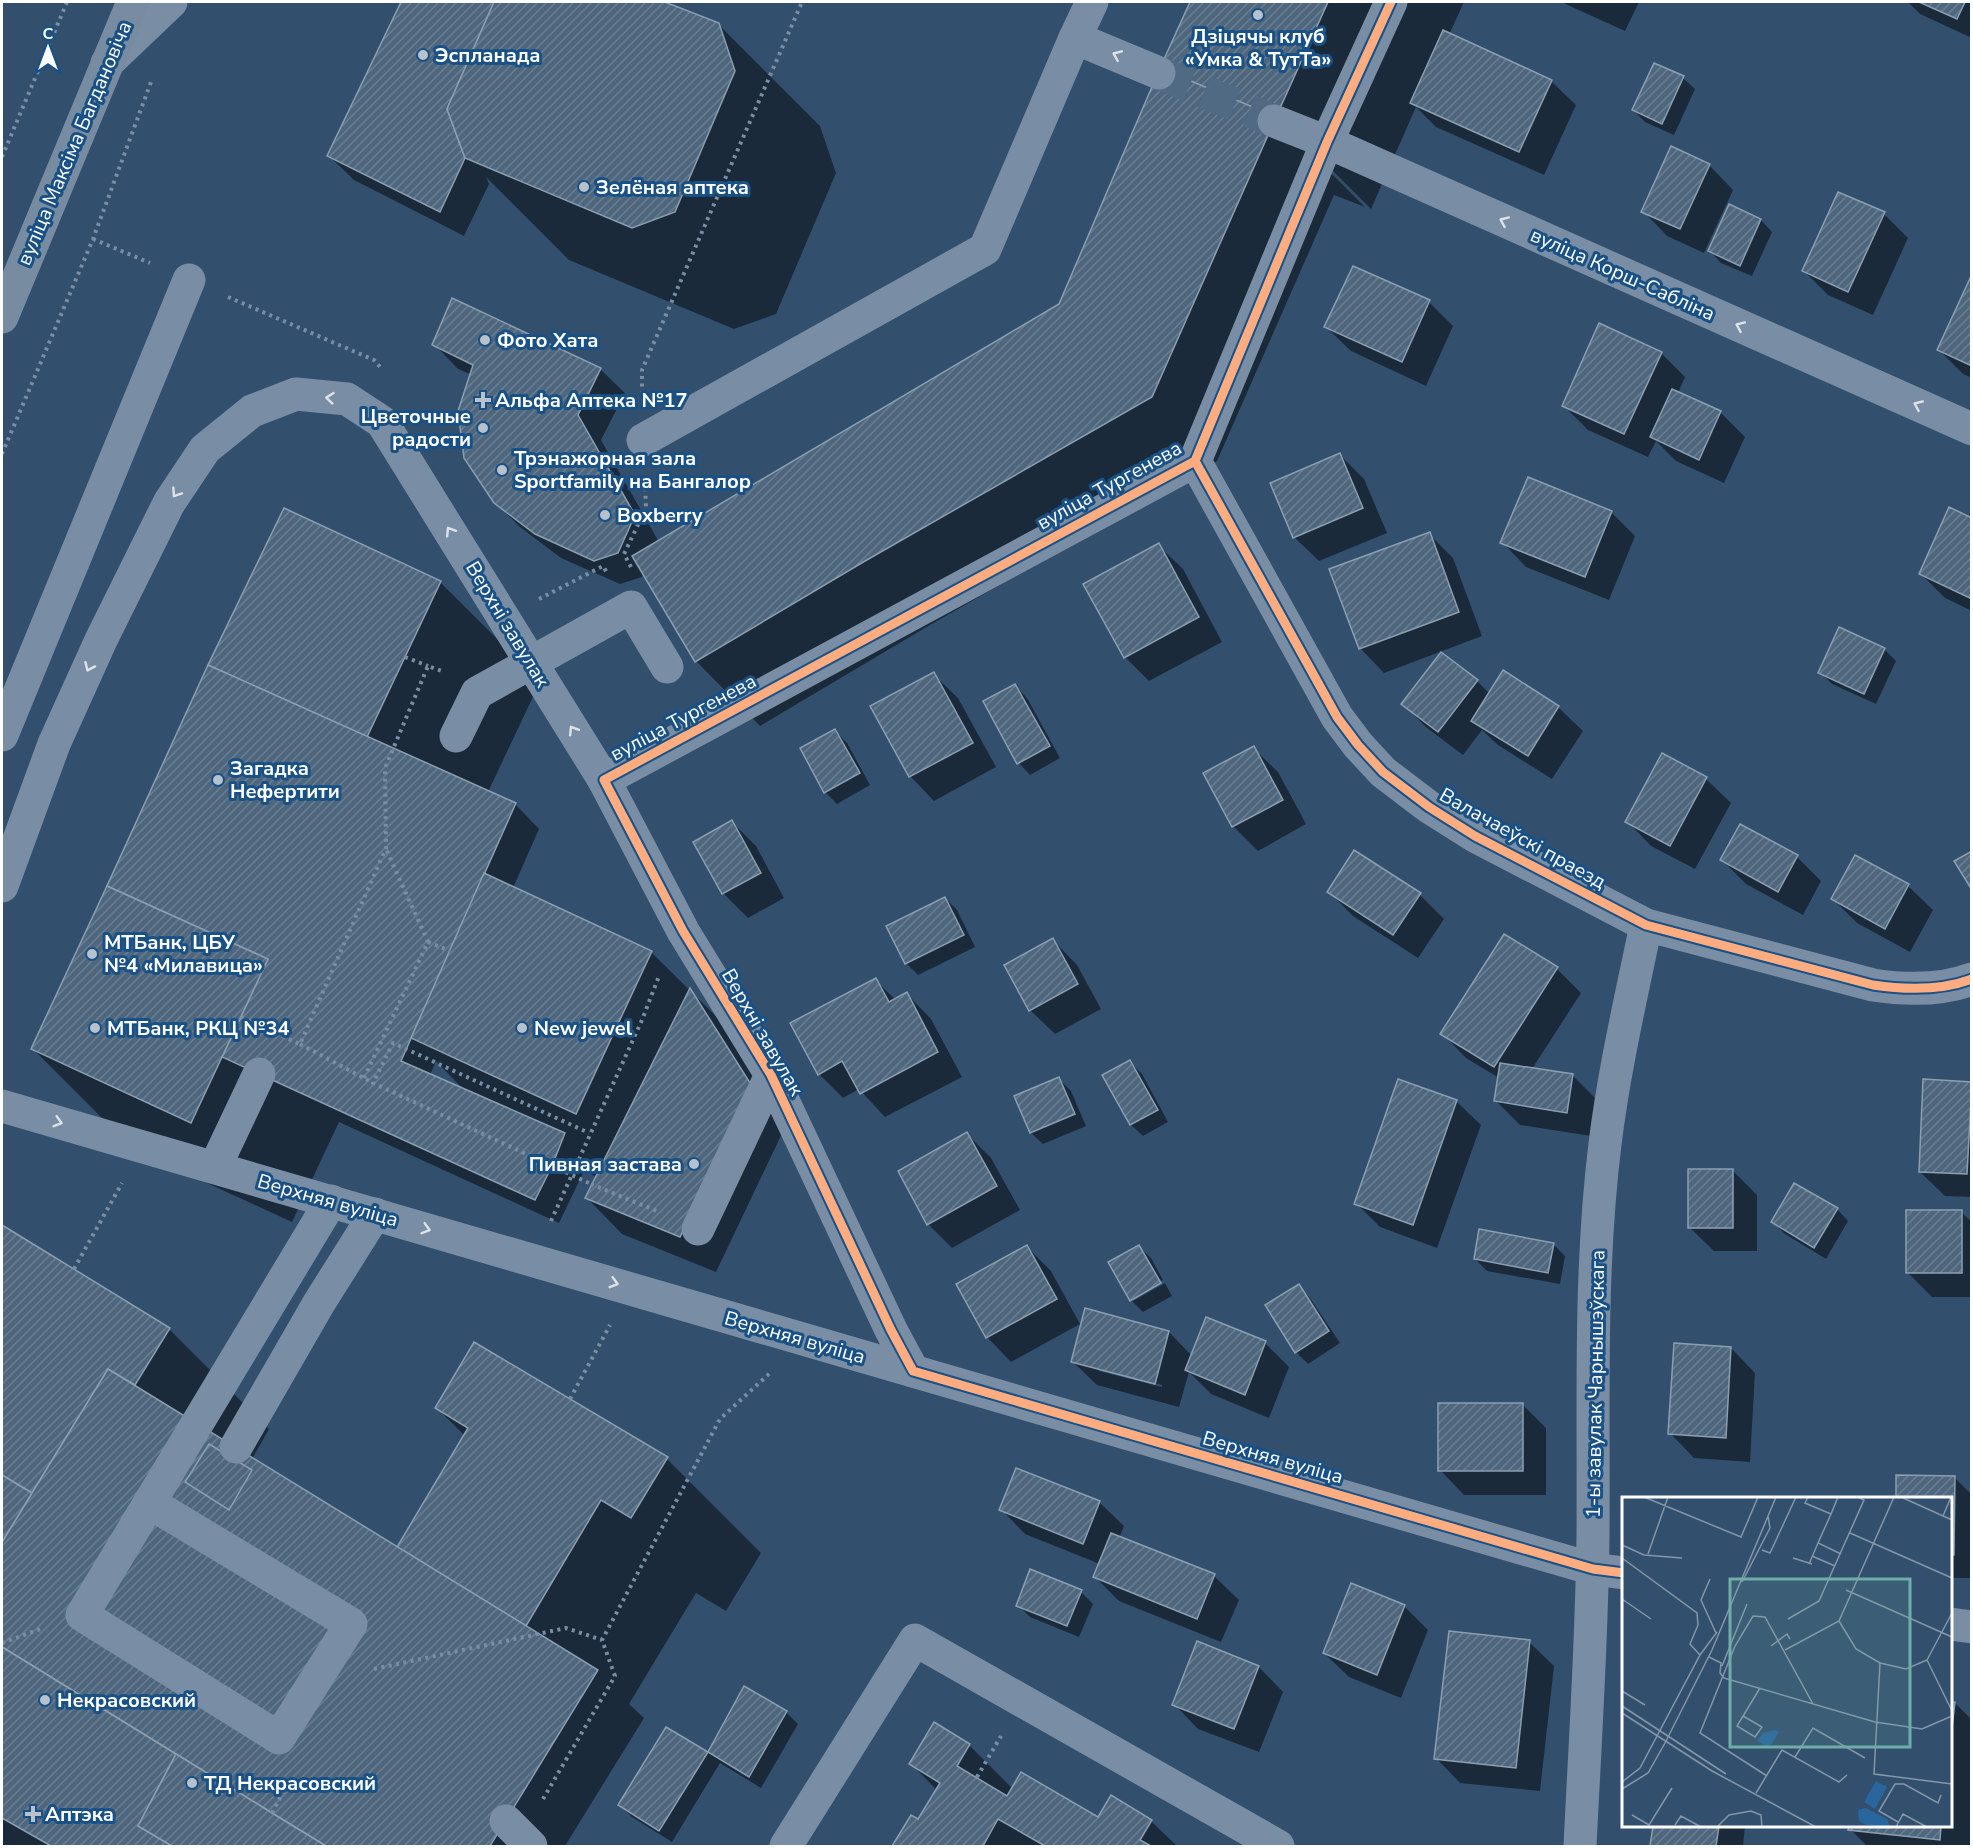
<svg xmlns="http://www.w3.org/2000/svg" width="1973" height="1848" viewBox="0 0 1973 1848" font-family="'Nunito Sans',sans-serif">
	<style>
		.shadow { fill: #0007; fill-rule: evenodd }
		.building { fill: url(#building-hatch); stroke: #8c9fb1; stroke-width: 1.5 }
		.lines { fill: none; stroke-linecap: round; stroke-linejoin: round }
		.minor-tunnel { stroke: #516a84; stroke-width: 33; stroke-dasharray: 33 16; stroke-linecap: butt }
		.path { stroke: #798ea4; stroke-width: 4; stroke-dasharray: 3 4.5; stroke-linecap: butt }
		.minor { stroke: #798ea4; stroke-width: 33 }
		.major { stroke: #788ca1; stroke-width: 33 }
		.path-bridge { stroke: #798ea4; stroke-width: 4; stroke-dasharray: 3 4.5; stroke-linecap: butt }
		.cycleway-casing { stroke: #195186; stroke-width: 13 }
		.cycleway { stroke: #ffac80; stroke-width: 9 }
		.oneway { stroke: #dee3e8 }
		.poi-dot { fill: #b7c2cc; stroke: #195186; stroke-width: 2 }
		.labels { text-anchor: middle; stroke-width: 6; stroke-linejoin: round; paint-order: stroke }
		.poi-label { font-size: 20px; font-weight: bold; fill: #fff; stroke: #195186; text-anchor: start }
		.street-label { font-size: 20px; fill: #fff; stroke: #195186 }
		.inset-road { fill: none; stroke: #8496a8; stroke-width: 1.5 }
		.view { fill: #6fada8; fill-opacity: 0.15; stroke: #6fada8; stroke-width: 3 }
		.inset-edge { fill: none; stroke: #fff; stroke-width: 3 }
	</style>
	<defs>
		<pattern id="building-hatch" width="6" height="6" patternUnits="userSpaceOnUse" patternTransform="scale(1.5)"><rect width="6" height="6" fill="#4e677e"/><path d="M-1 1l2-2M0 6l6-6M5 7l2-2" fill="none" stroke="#697e91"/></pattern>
	</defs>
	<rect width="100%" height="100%" fill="#32506e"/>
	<g class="shadow">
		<path d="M402,2H661L718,24L820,126L836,173L776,314L734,329L569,260L486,177L489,184L464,236L354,180L329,156Z"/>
		<path d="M1192,2H1464L1449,35L1551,81L1576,105L1544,175L1436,127L1416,107L1371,209L1272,110L1270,112L1365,207L1334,195L1217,461L930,625L760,726L696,661L644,573L642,577L620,584L561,558L520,527L495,502L472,375L458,369L434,344L452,300L600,369L625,393L601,440L659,542L1060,305Z"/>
		<path d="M1561,2H1639L1625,31Z"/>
		<path d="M1908,2H1972V38L1920,14Z"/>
		<path d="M1683,78L1695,89L1674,135L1645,122L1633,110Z"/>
		<path d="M1709,165L1733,190L1704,253L1667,236L1643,211Z"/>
		<path d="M1730,206L1761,220L1772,232L1752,276L1721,263L1710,251Z"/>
		<path d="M1884,214L1908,238L1873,315L1828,295L1804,271Z"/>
		<path d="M1972,278V378L1963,374L1939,350Z"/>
		<path d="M1429,302L1453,326L1426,386L1351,351L1326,327Z"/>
		<path d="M1661,353L1685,377L1678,393L1721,413L1745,437L1724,483L1676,461L1656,441L1648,457L1588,430L1564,406Z"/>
		<path d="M1340,455L1364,479L1387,533L1319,561L1294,537Z"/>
		<path d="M1611,512L1635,536L1609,600L1526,567L1502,542Z"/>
		<path d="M1972,519V611L1945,598L1921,574Z"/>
		<path d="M1429,534L1453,558L1482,636L1384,673L1360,648Z"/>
		<path d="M1158,545L1183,569L1222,642L1149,681L1125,657Z"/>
		<path d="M440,582L540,682L488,792L515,804L539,829L513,888L651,952L725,1025L787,1123L716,1272L622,1234L587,1198L597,1177L584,1171L559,1223L339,1122L292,1222L133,1149L33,1049ZM436,1061L464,1090L430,1075Z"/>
		<path d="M1884,649L1896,661L1876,704L1832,684L1820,672Z"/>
		<path d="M933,674L958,698L996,767L934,801L910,776L872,707Z"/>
		<path d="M1477,681L1490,694L1558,707L1583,731L1552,779L1498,745L1482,730L1463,755L1427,728L1403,704Z"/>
		<path d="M1015,686L1027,698L1060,758L1030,775L1019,763Z"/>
		<path d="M835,731L847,743L870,785L837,804L825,792Z"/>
		<path d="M1253,748L1278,772L1306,824L1258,851L1233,826L1205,774Z"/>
		<path d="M1663,755L1706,779L1731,803L1695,869L1651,846L1627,821Z"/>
		<path d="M732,822L756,846L784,898L748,918L723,893Z"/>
		<path d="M1797,857L1821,881L1803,915L1746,884L1722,860Z"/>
		<path d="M1856,857L1908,886L1933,910L1910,952L1857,923L1833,899Z"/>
		<path d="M1329,892L1420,895L1444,919L1418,958L1353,916Z"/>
		<path d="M945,898L957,910L975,947L918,975L906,963Z"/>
		<path d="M1505,936L1557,969L1581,993L1532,1069L1572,1075L1597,1100L1591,1136L1520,1125L1496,1101L1499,1078L1466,1058L1442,1033Z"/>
		<path d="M1053,940L1077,965L1101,1009L1055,1034L1030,1010Z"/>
		<path d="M875,980L896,1000L907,994L931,1019L962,1077L885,1117L859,1089L843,1098L819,1074Z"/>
		<path d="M1130,1062L1142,1074L1168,1122L1143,1136L1131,1125L1104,1076Z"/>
		<path d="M1059,1079L1071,1091L1086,1126L1043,1144L1031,1133L1016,1097Z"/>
		<path d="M1972,1084V1197L1945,1196L1920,1172Z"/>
		<path d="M1456,1101L1481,1125L1437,1248L1380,1227L1356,1203Z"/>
		<path d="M967,1134L991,1158L1020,1210L952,1248L928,1224Z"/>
		<path d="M1732,1170L1757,1195V1251H1714L1689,1227Z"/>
		<path d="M1837,1209L1848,1221L1826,1259L1785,1234L1773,1222Z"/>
		<path d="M1961,1212L1972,1222V1297H1932L1907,1272Z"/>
		<path d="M2,1227L169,1329L269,1429L252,1459L398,1549L465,1436L437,1408L667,1459L761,1553L726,1611L696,1593L629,1704L644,1718L565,1846H2Z"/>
		<path d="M1553,1244L1565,1256L1560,1284L1487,1271L1475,1259Z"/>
		<path d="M1027,1247L1051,1271L1080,1324L1011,1362L987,1337Z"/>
		<path d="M1139,1247L1151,1258L1163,1280L1133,1298V1301L1165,1283L1172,1296L1143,1312L1131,1300Z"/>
		<path d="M1299,1286L1310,1298L1340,1343L1308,1364L1296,1352Z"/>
		<path d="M1086,1309L1169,1332L1192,1356L1265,1343L1289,1367L1269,1418L1211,1394L1189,1372L1179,1407L1097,1385L1072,1361ZM1099,1368L1162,1385V1387L1099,1371Z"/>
		<path d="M1731,1348L1755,1373L1750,1462L1694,1458L1670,1433Z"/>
		<path d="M1522,1404L1546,1428V1495H1464L1440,1470Z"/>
		<path d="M1897,1477H1954L1972,1495V1578H1950V1498H1897Z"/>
		<path d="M1099,1502L1124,1526L1119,1538L1214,1576L1239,1600L1221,1642L1119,1601L1095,1577L1100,1564L1025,1534L1001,1509Z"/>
		<path d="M1081,1592L1093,1604L1079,1637L1030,1617L1018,1605Z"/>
		<path d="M1404,1606L1428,1630L1401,1698L1349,1677L1324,1653Z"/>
		<path d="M1529,1642L1554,1666L1540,1791L1460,1783L1436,1758Z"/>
		<path d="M1198,1643L1259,1667L1283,1692L1259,1752L1198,1729L1174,1704Z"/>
		<path d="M745,1688L786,1712L798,1724L761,1788L720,1763L672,1842L632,1817L620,1805L666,1729L708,1754Z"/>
		<path d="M1950,1702L1955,1703L1972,1720V1846H1867L1850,1829V1826H1950Z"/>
		<path d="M969,1745L1013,1789L1098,1819L1111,1797L1151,1821L1177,1846H894L911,1817L919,1821L937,1790L911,1764Z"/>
		<path d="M1654,1826H1745L1743,1846H1652Z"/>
	</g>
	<g class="building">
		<path d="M401,2H494L447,109L465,158L440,212L327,156Z"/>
		<path d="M494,2H665L719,23L735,71L675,212L632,228L465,158L447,109Z"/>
		<path d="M1190,2H1328L1276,117L1160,68Z"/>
		<path d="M1919,2H1965L1957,19Z"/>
		<path d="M1443,30L1552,80L1519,152L1410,103Z"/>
		<path d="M1654,63L1684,76L1662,124L1632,110Z"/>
		<path d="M1160,68L1276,117L1152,397L865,561L695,662L632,556L1059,304Z"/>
		<path d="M1671,146L1710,164L1680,229L1641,212Z"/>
		<path d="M1838,192L1885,212L1848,292L1802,271Z"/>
		<path d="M1729,204L1761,219L1740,266L1708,251Z"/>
		<path d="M1353,266L1430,300L1402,362L1324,327Z"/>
		<path d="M1972,274V366L1937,350Z"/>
		<path d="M452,298L601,368L578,415L635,515L618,553L594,561L535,534L494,503L464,458L458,411L473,365L432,345Z"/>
		<path d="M1599,323L1662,352L1624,434L1562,406Z"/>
		<path d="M1672,389L1721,411L1699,460L1650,437Z"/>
		<path d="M1340,453L1363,508L1293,538L1270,483Z"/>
		<path d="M1528,477L1612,511L1585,577L1500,543Z"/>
		<path d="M1949,507L1972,518V599L1919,574Z"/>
		<path d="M284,508L441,581L367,737L208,665Z"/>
		<path d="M1430,532L1459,612L1359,649L1329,569Z"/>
		<path d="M1159,543L1199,617L1124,658L1083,584Z"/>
		<path d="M1839,627L1885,648L1864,694L1818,673Z"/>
		<path d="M1441,652L1478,680L1438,732L1401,704Z"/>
		<path d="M208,665L516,803L401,1061L565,1133L552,1166L535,1200L222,1057L268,959L107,886Z"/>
		<path d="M1503,670L1559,706L1528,756L1471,721Z"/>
		<path d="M934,672L973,743L909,777L870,706Z"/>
		<path d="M1015,684L1050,746L1017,764L983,701Z"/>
		<path d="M835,729L860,773L824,793L800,748Z"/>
		<path d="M1254,746L1283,800L1232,827L1203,773Z"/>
		<path d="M1662,753L1707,777L1670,846L1625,822Z"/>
		<path d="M732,820L761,873L722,894L693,842Z"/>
		<path d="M1740,824L1798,855L1778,892L1720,860Z"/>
		<path d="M1354,850L1421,893L1393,935L1327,892Z"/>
		<path d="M1972,851V890L1954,861Z"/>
		<path d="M1855,855L1909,884L1885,929L1831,899Z"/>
		<path d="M484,873L652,951L576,1114L411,1038Z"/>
		<path d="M107,886L268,959L191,1123L31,1049Z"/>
		<path d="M945,897L964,935L905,964L886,926Z"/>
		<path d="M1504,934L1558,967L1494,1067L1440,1034Z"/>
		<path d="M1053,938L1078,984L1029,1011L1004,965Z"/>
		<path d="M876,978L889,1002L907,992L938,1052L860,1094L842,1061L818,1075L790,1023Z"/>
		<path d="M690,988L752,1086L680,1237L585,1198Z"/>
		<path d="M1130,1060L1158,1110L1130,1125L1102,1075Z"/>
		<path d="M1500,1063L1573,1074L1567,1113L1494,1101Z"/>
		<path d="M1059,1077L1075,1114L1030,1133L1014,1096Z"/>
		<path d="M1398,1079L1457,1100L1413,1225L1354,1204Z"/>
		<path d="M1923,1079L1972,1082L1967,1174L1919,1172Z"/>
		<path d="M967,1132L997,1186L927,1225L898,1171Z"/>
		<rect x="1688" y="1169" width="45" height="59"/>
		<path d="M1794,1183L1838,1208L1814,1248L1771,1222Z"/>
		<rect x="1906" y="1210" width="56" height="63"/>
		<path d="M2,1225L170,1328L135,1385L108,1369L32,1493L2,1475Z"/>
		<path d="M1479,1229L1554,1243L1548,1273L1474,1259Z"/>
		<path d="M1027,1245L1057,1299L986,1338L956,1284Z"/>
		<path d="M1139,1245L1161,1283L1130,1301L1108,1262Z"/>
		<path d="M1299,1284L1329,1331L1295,1353L1265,1305Z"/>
		<path d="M1085,1308L1169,1331L1155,1384L1071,1362Z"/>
		<path d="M1206,1317L1266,1341L1245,1395L1185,1370Z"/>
		<path d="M474,1342L668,1457L631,1518L601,1500L526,1626L397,1547L468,1428L435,1408Z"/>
		<path d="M1674,1343L1731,1347L1726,1438L1668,1434Z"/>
		<path d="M108,1369L598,1670L490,1846H326L2,1647V1542Z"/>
		<rect x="1438" y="1403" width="85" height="68"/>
		<path d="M209,1444L252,1470L229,1510L185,1482Z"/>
		<path d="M1016,1468L1100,1501L1083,1544L999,1510Z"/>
		<path d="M2,1475L32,1493L2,1542Z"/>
		<path d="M1896,1475L1955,1476L1954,1555H1950V1498H1896Z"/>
		<path d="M1111,1533L1215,1574L1197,1619L1093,1577Z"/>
		<path d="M1030,1569L1082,1590L1067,1626L1016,1606Z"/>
		<path d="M1351,1583L1405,1605L1377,1675L1323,1653Z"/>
		<path d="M1449,1631L1530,1640L1516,1768L1434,1759Z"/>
		<path d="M1197,1641L1259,1666L1234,1729L1172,1705Z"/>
		<path d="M2,1647L176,1754L138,1826L172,1846H51L2,1818Z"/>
		<path d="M744,1686L787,1711L749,1777L708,1752Z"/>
		<path d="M1950,1701L1955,1702L1950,1745Z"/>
		<path d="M934,1722L970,1744L957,1766L1007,1796L1021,1772L1098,1817L1111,1795L1152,1820L1140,1840L1151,1846H1045L998,1819L983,1846H892L911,1815L918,1819L940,1783L909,1764Z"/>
		<path d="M666,1727L708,1752L659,1831L618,1805Z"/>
		<path d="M176,1754L272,1813L326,1846H172L138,1826Z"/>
		<path d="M1653,1826H1719L1716,1846H1650Z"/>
		<path d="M1849,1826H1941L1940,1840L1848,1830Z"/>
	</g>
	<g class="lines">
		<path class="minor-tunnel" d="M1159,73L1274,121"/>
		<g class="path">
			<path d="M2,157L67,2"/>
			<path d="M93,239L150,263"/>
			<path d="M228,297L374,360L381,368"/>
			<path d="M642,394V370L802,2"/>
			<path d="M2,454L93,239L151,82"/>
			<path d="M631,567L624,554L646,508L645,482"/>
			<path d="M539,599L603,566L607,573"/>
			<path d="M405,657L428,666"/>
			<path d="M428,942L450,951"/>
			<path d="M241,1017L275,1033"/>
			<path d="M282,1036L300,1044L386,848L385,768L428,666L442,671"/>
			<path d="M300,1044L373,1083"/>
			<path d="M364,1078L428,942L386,849"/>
			<path d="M552,1166L373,1083L393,1043L589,1133"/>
			<path d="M591,1184L659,1212"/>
			<path d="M551,1221L642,1020L659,976"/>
			<path d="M74,1269L122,1183"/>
			<path d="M570,1399L610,1325"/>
			<path d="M2,1643L43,1628"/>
			<path d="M374,1669L566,1628L602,1640"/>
			<path d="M977,1777L1001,1736"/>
			<path d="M543,1799L615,1676L602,1640L720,1419L770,1373"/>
			<path d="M272,1813L290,1779"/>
		</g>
		<g class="minor">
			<path d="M1075,38L1159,73"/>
			<path d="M107,63L171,2"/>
			<path d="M1274,121L1327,142L1972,429"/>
			<path d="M643,440L985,249L1075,38L1092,2"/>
			<path d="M1195,461L1337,717L1358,745L1383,772L1429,807L1475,836L1646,925L1873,985C1906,990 1940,991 1972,979"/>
			<path d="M2,735L189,280"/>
			<path d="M456,736L477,693L631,607L667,667"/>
			<path d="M604,780L1195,461L1327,142L1391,2"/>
			<path d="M2,886L54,744L101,640L169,503L205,449L252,411L296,394L347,399L382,422L604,780L683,931L771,1075L891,1330L913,1371"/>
			<path d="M2,1106L1593,1569L1624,1573"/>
			<path d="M215,1167L259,1074"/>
			<path d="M698,1229L771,1075"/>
			<path d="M236,1447L319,1303L375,1214"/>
			<path d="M150,1503L351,1624L279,1738L82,1615L331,1201"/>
			<path d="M1950,1624L1972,1627"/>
			<path d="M506,1821L531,1846"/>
			<path d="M786,1846L915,1640L1278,1846"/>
			<path d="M1580,1846C1585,1743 1592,1639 1593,1535C1594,1405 1589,1273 1605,1144C1614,1070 1631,998 1646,925"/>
		</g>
		<path class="major" d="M2,317L133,2"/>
		<path class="path-bridge" d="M552,1166L591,1184"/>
		<defs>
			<g id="cycleway">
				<path d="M1391,2L1327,142L1195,461L604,780L683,931L771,1075L891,1330L913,1371L1593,1569L1624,1573"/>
				<path d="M1195,461L1337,717L1358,745L1383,772L1429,807L1475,836L1646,925L1873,985C1906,990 1940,991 1972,979"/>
			</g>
		</defs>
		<use href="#cycleway" class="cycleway-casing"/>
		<use href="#cycleway" class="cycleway"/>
	</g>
	<defs><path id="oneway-chevron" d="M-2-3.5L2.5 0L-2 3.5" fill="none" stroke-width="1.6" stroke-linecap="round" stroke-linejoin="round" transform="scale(1.5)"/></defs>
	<g class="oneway">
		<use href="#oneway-chevron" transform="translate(1117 55) rotate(-157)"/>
		<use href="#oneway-chevron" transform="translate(1504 221) rotate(-156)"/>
		<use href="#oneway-chevron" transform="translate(1740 326) rotate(-156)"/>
		<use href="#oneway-chevron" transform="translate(330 398) rotate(-174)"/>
		<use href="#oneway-chevron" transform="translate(1918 405) rotate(-156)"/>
		<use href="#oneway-chevron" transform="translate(176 493) rotate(124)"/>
		<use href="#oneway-chevron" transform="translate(450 531) rotate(-122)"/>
		<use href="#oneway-chevron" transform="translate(89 667) rotate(114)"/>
		<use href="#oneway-chevron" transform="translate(573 730) rotate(-122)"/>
		<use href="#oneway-chevron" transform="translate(58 1122) rotate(16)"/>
		<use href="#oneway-chevron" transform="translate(426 1229) rotate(16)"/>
		<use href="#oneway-chevron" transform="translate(614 1283) rotate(16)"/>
	</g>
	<g class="poi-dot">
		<circle cx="1258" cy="15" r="6"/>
		<circle cx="423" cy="55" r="6"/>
		<circle cx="584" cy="187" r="6"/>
		<circle cx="485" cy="340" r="6"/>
		<path d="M480 391h6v6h6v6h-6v6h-6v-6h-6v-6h6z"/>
		<circle cx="483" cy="428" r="6"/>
		<circle cx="502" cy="470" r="6"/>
		<circle cx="605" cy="515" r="6"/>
		<circle cx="218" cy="780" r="6"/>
		<circle cx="92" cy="954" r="6"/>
		<circle cx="95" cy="1028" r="6"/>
		<circle cx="522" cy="1028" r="6"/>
		<circle cx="694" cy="1164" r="6"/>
		<circle cx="45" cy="1700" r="6"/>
		<circle cx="192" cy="1783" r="6"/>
		<path d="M30 1805h6v6h6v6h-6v6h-6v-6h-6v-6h6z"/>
	</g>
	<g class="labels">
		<g class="poi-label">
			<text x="1258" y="43" text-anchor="middle">Дзіцячы клуб<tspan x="1258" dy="23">«Умка &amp; ТутТа»</tspan></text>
			<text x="435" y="62">Эспланада</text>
			<text x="596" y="194">Зелёная аптека</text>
			<text x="497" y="347">Фото Хата</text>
			<text x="495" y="407">Альфа Аптека №17</text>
			<text x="471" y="423" text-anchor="end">Цветочные<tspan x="471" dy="23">радости</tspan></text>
			<text x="514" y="465">Трэнажорная зала<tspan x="514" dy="23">Sportfamily на Бангалор</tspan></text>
			<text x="617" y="522">Boxberry</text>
			<text x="230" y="775">Загадка<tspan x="230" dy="23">Нефертити</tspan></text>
			<text x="104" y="949">МТБанк, ЦБУ<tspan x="104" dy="23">№4 «Милавица»</tspan></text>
			<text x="107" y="1035">МТБанк, РКЦ №34</text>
			<text x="534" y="1035">New jewel</text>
			<text x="682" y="1171" text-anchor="end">Пивная застава</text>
			<text x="57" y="1707">Некрасовский</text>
			<text x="204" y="1790">ТД Некрасовский</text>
			<text x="45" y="1821">Аптэка</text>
		</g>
		<g class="street-label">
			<text transform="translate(74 143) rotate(-67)" y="7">вуліца Максіма Багдановіча</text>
			<text transform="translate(1623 274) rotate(24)" y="7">вуліца Корш-Сабліна</text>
			<text transform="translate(1109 485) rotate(-29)" y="7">вуліца Тургенева</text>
			<text transform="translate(508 624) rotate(59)" y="7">Верхні завулак</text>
			<text transform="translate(683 717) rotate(-28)" y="7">вуліца Тургенева</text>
			<text transform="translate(1523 838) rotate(29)" y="7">Валачаеўскі праезд</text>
			<text transform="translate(763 1032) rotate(60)" y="7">Верхні завулак</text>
			<text transform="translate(328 1200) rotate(16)" y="7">Верхняя вуліца</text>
			<text transform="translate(795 1337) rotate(16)" y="7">Верхняя вуліца</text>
			<text transform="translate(1595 1384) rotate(-89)" y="7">1-ы завулак Чарнышэўскага</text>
			<text transform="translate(1273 1457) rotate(16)" y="7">Верхняя вуліца</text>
		</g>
	</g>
	<g transform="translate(1622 1497)">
		<rect width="330" height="330" fill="#32506e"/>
		<path d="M254,284L265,290L253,312L242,305ZM244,311L265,322L268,330H248L237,324L236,313Z" fill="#29669d"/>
		<path d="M153,233L157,235L147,251L135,244L141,236Z" fill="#29669d"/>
		<path class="inset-road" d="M22,0L119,40L136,0M186,0L183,6L209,17L216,0M279,0L330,23M209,17L196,46L219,57M321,19L329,0M228,36L330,81M0,48L22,58L60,61M140,53L148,56L174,0M26,57L46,0M190,59L213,69M0,61L75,116L76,128L68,147L78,158M171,61L190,67M187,67L196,46M88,82L79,103L94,136M120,85L148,31L146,19M224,93L330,140M0,102L29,122M166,122L197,104L242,3L236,0M217,124L234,152L258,166L284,172L305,163M149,149L165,137L168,142M163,153L217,124L272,0M87,160L99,166L98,176L102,181M305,163L330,214M305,163L330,116M258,166L252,277L330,287M100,169L125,107M102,181L253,225L300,232L330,219M0,194L23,208M0,209L104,277M0,216L90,274L194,330M121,219L140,230L133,240L115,229L138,191M173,260L191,231L243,261M145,279L78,236L113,149L131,119L143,120L191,207M0,285L18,271L78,158L95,135M0,292L26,276L43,246L90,153L154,0M134,296L160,253L217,285L225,278M10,318L27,328L50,291M276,325L257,314L273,287H282L316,306L319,298M53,328L59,319L79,330M95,330L107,318L129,314L139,318L140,330M274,330L281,317L305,330"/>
		<path class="view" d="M108,82H288V250H108Z"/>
		<rect width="330" height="330" class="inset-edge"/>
	</g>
	<rect width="1973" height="1848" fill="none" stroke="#ffffff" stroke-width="6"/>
	<g transform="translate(48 48)" stroke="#195186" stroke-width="4.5" paint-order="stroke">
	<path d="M0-4.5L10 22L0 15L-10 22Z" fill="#ffffff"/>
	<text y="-9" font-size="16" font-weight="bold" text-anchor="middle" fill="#ffffff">С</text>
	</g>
</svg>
